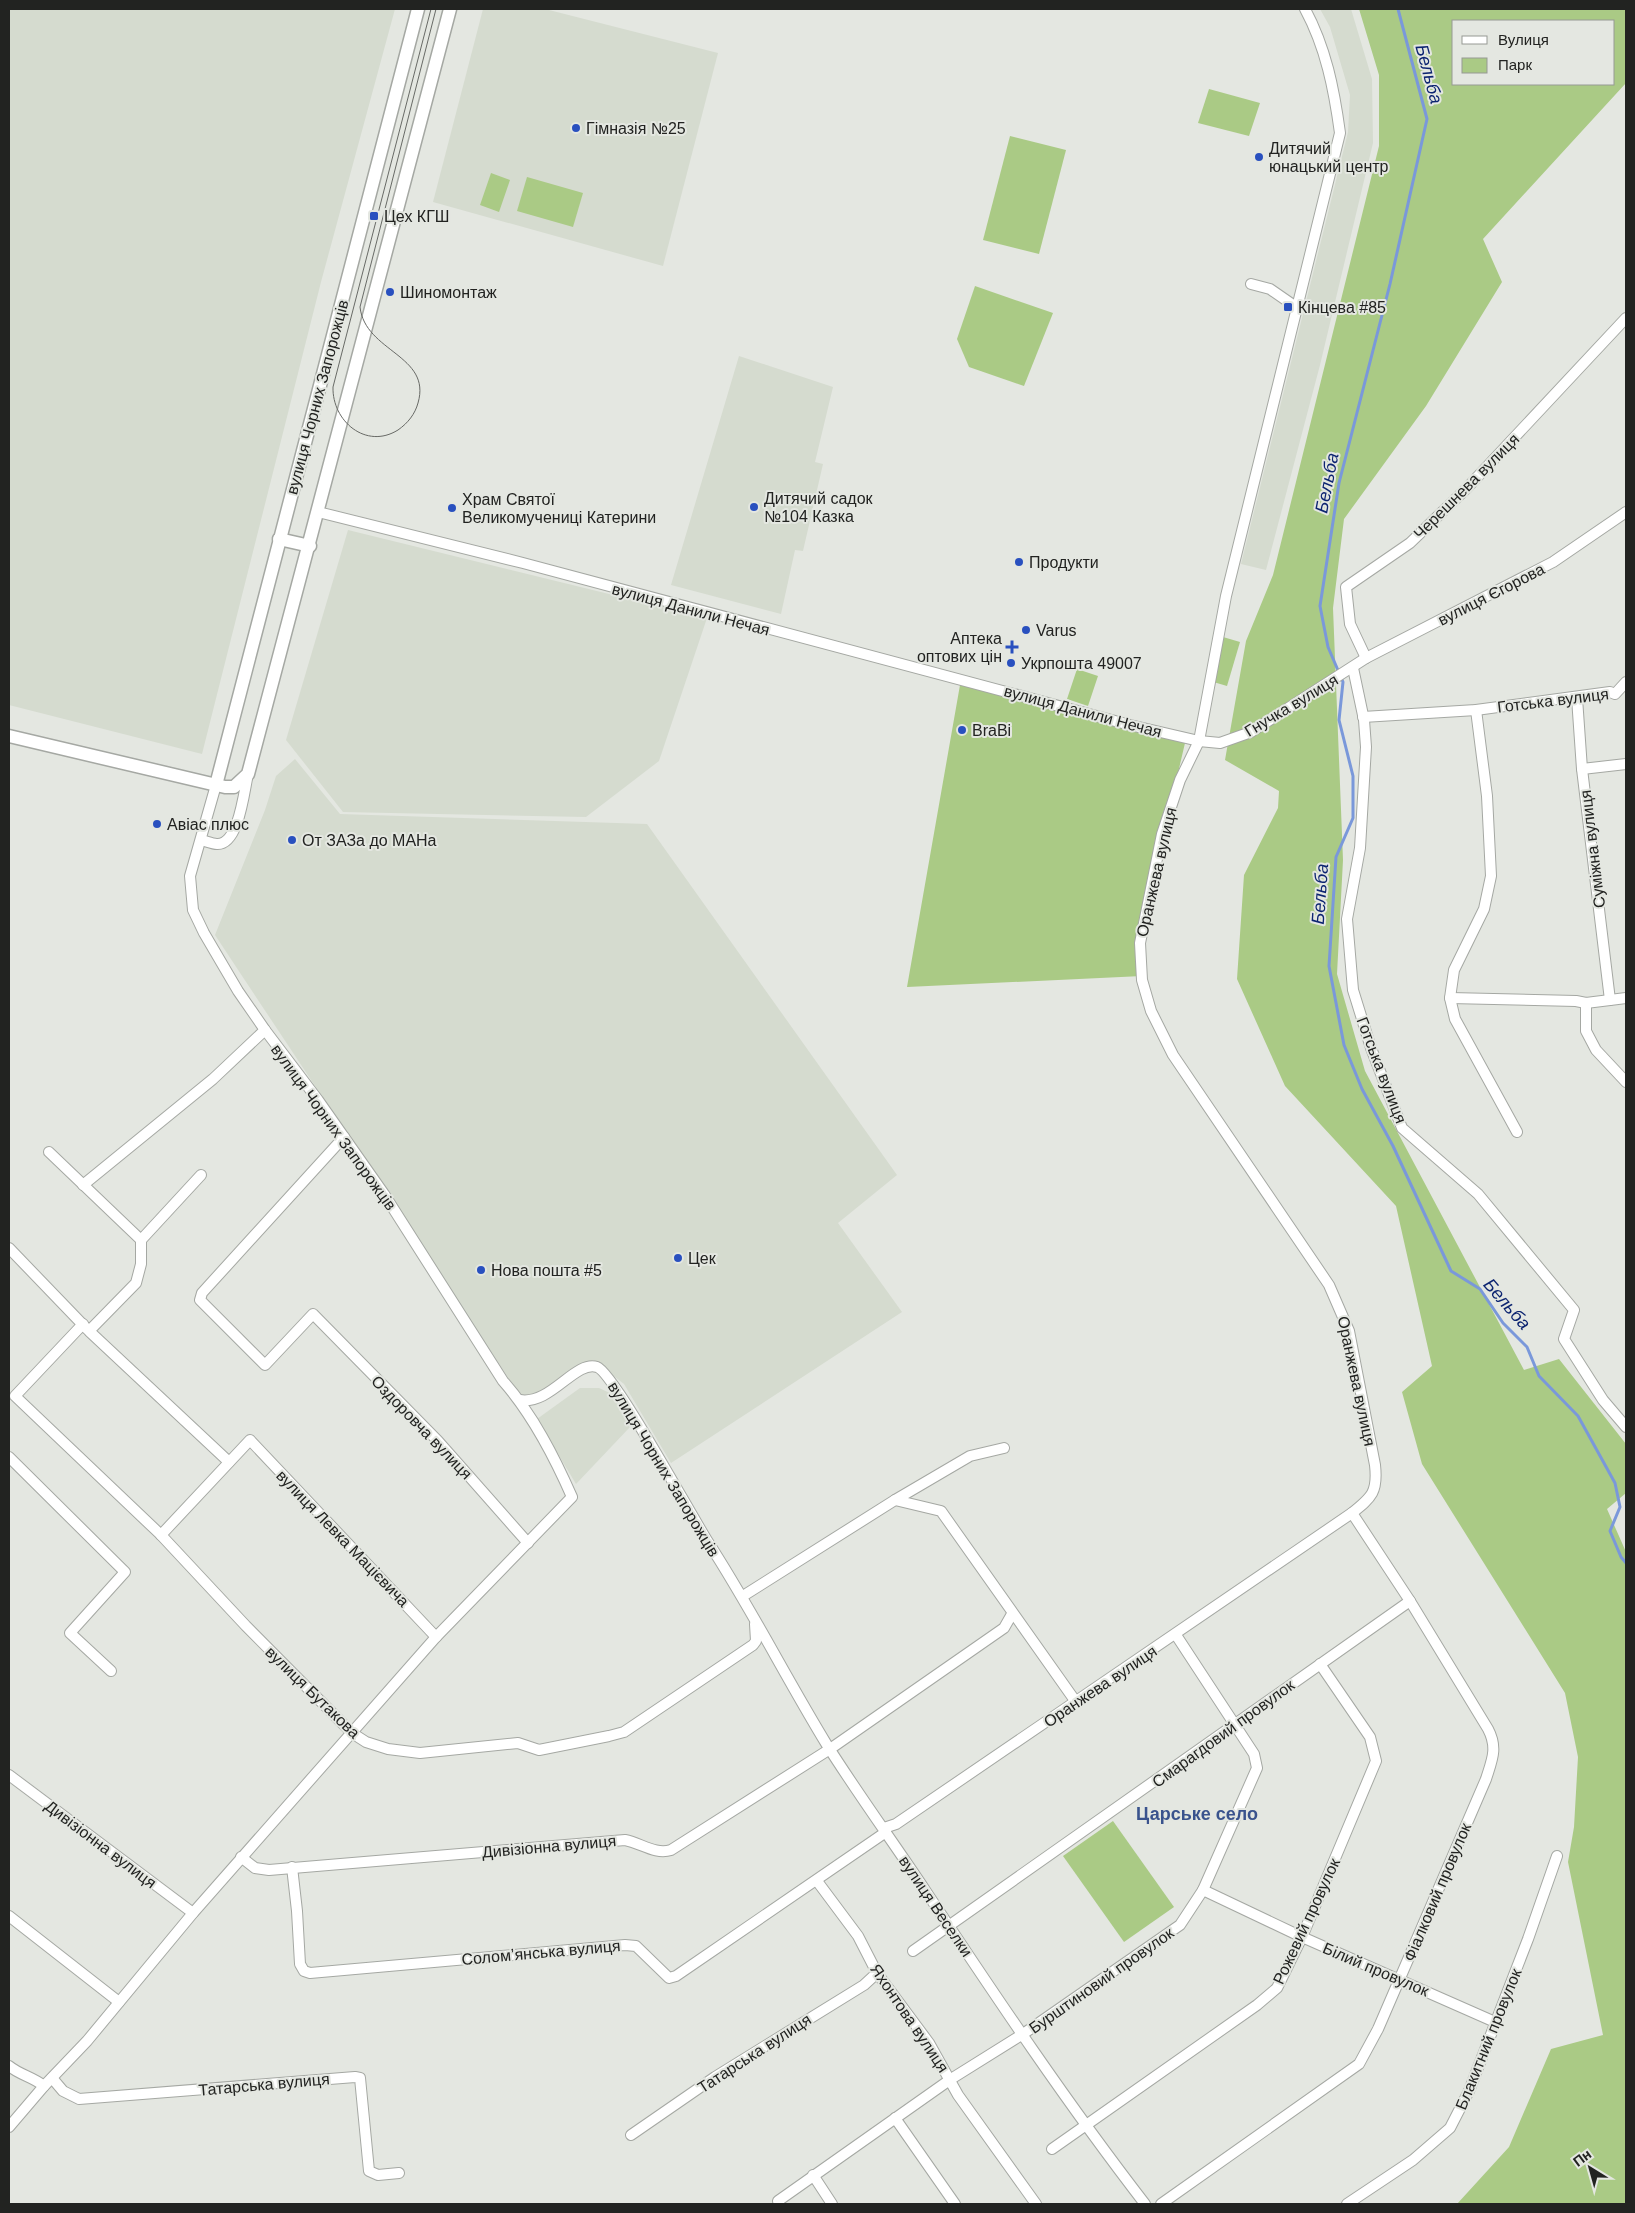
<svg xmlns="http://www.w3.org/2000/svg" width="1635" height="2213" viewBox="0 0 1635 2213" font-family="Helvetica,sans-serif">
	<style>
		.built { fill: #d5dbcf }
		.green { fill: #aaca85; fill-rule: evenodd }
		.lines { fill: none; stroke-linecap: round; stroke-linejoin: round }
		.stream { stroke: #7a98da; stroke-width: 3 }
		.minor-casing { stroke: #a5a8a3; stroke-width: 12 }
		.major-casing { stroke: #a5a8a3; stroke-width: 15 }
		.minor { stroke: #fff; stroke-width: 10 }
		.major { stroke: #fff; stroke-width: 12 }
		.tram { stroke: #686a66; stroke-width: 1 }
		.poi-dot { fill: #2950bf; stroke: #e4e7e1; stroke-width: 2 }
		.labels { text-anchor: middle; stroke-width: 4; stroke-linejoin: round; paint-order: stroke }
		.poi-label { font-size: 16px; fill: #222321; stroke: #e4e7e1; text-anchor: start }
		.street-label { font-size: 16px; fill: #222321; stroke: #e4e7e1 }
		.water-label { font-size: 18px; font-style: italic; fill: #0d2571; stroke: #e4e7e1 }
		.neighbourhood-label { font-size: 18px; font-weight: bold; fill: #3a538d; stroke: #e4e7e1 }
	</style>
	<rect width="100%" height="100%" fill="#e4e7e1"/>
	<g class="built">
		<path d="M9,9H395L321,282L202,754L9,705Z"/>
		<path d="M483,9H545L718,53L663,266L433,202Z"/>
		<path d="M1320,9H1351L1372,79L1373,143L1320,365L1266,570L1241,564L1348,132L1350,95L1330,27Z"/>
		<path d="M739,356L833,387L815,462L823,464L803,551L795,550L781,614L671,585Z"/>
		<path d="M348,530L707,618L659,761L586,817L343,812L286,740Z"/>
		<path d="M295,759L340,814L647,824L897,1175L838,1223L902,1312L671,1463L624,1384L593,1360L533,1396L521,1397L215,935L265,810L276,776Z"/>
		<path d="M580,1388H599L612,1394L630,1427L576,1484L537,1419Z"/>
	</g>
	<g class="green">
		<path d="M1359,9H1626V83L1483,239L1502,282L1426,406L1344,519L1333,608L1343,860L1337,974L1365,1071L1524,1370L1559,1359L1626,1444V1493L1607,1509L1626,1552V2204H1457L1509,2147L1551,2049L1603,2035L1568,1862L1574,1827L1578,1757L1565,1693L1422,1464L1402,1392L1432,1366L1396,1206L1285,1086L1237,979L1244,875L1278,808L1279,791L1225,760L1246,641L1273,575L1379,146V75ZM1454,21H1614V84H1454Z"/>
		<path d="M1209,89L1260,103L1249,136L1198,123Z"/>
		<path d="M1010,136L1066,150L1039,254L983,240Z"/>
		<path d="M491,173L510,180L499,212L480,205Z"/>
		<path d="M527,177L583,193L573,227L517,211Z"/>
		<path d="M975,286L1053,313L1024,386L969,367L957,339Z"/>
		<path d="M1223,637L1240,642L1227,686L1210,681Z"/>
		<path d="M1077,669L1098,676L1088,706L1067,699Z"/>
		<path d="M960,685L1185,743L1145,914L1142,976L907,987Z"/>
		<path d="M1113,1821L1174,1907L1124,1942L1063,1856Z"/>
	</g>
	<g class="lines">
		<path class="stream" d="M1398,9L1427,119L1390,284L1339,483L1320,606L1328,647L1343,682L1339,720L1353,776V818L1336,857L1329,966L1344,1045L1362,1089L1393,1146L1451,1271L1480,1289L1503,1323L1527,1347L1539,1376L1578,1416L1615,1483L1620,1507L1610,1531L1621,1557L1626,1563"/>
		<defs>
			<g id="minor">
				<path d="M1251,284L1270,289L1296,307"/>
				<path d="M318,512L523,563L1130,725L1199,741L1220,743L1251,732L1366,658L1553,562L1626,512"/>
				<path d="M1366,658L1350,624L1346,587L1410,543L1467,488L1626,318"/>
				<path d="M1353,668L1364,720L1366,747L1360,848L1347,919L1353,990L1371,1048L1402,1128L1478,1194L1574,1310L1564,1339L1603,1400L1626,1427"/>
				<path d="M1577,698L1582,769L1610,1000"/>
				<path d="M1476,710L1487,796L1491,876L1484,909L1454,970L1450,998L1455,1019L1517,1132"/>
				<path d="M1363,717L1476,710L1610,692L1615,694L1626,682"/>
				<path d="M1582,769L1626,764"/>
				<path d="M201,840C206,841 212,844 217,844C239,845 244,791 248,774"/>
				<path d="M1450,998L1576,1001L1586,1003L1626,998"/>
				<path d="M1586,1003V1031L1596,1050L1626,1082"/>
				<path d="M344,1137L202,1293L200,1300L265,1365L313,1314L438,1441L528,1543"/>
				<path d="M49,1152L141,1240V1264L136,1283L89,1331L229,1462"/>
				<path d="M83,1185L213,1079L265,1030"/>
				<path d="M141,1240L201,1175"/>
				<path d="M9,1248L87,1329"/>
				<path d="M83,1324L15,1396L161,1535L246,1626L352,1733L366,1742L388,1749L420,1753L518,1743L539,1750L609,1736L624,1732L753,1645L756,1641L755,1624"/>
				<path d="M520,1400C551,1405 575,1360 597,1367C613,1372 692,1517 708,1542C751,1608 786,1678 827,1745C858,1794 893,1842 925,1890C996,1997 1067,2103 1145,2204"/>
				<path d="M9,1457L125,1572L70,1633L111,1671"/>
				<path d="M895,1500L941,1511L1076,1702"/>
				<path d="M161,1535L250,1440L436,1637"/>
				<path d="M743,1596L895,1500L970,1456L1004,1448"/>
				<path d="M9,1775L193,1913"/>
				<path d="M884,1828L896,1824L1352,1513C1372,1497 1378,1492 1375,1465L1349,1331L1329,1285L1173,1055L1151,1011L1142,980L1140,943L1162,834L1180,780L1199,741L1226,596L1340,133C1334,89 1326,48 1305,9"/>
				<path d="M241,1857L255,1868L269,1870L625,1840C641,1843 655,1855 671,1850L830,1749L1004,1628L1012,1614"/>
				<path d="M292,1867L297,1911L300,1964L304,1971L310,1973L625,1945L636,1946L669,1978L676,1976L886,1832"/>
				<path d="M817,1881L858,1936L877,1973L929,2043L958,2095L1036,2204"/>
				<path d="M1203,1890L1302,1937L1495,2022"/>
				<path d="M9,1916L119,2002"/>
				<path d="M913,1951L1410,1601"/>
				<path d="M9,2066C20,2075 33,2077 44,2086"/>
				<path d="M52,2078L63,2091L79,2099L355,2077L360,2078L369,2171L378,2175L399,2173"/>
				<path d="M895,2118L955,2204"/>
				<path d="M9,2127L44,2086L87,2041L193,1913L436,1637L572,1497C554,1456 533,1415 503,1381L384,1194L318,1100L265,1030L238,991L204,933L193,910L190,876L216,785"/>
				<path d="M631,2135L715,2077L864,1985L877,1973"/>
				<path d="M1052,2149L1257,2005L1277,1988L1302,1937L1376,1761L1370,1737L1320,1664"/>
				<path d="M813,2175L832,2204"/>
				<path d="M778,2201L951,2079L1023,2034L1180,1925L1203,1890L1257,1768L1254,1754L1176,1635"/>
				<path d="M1161,2204L1359,2064L1378,2029L1486,1779C1492,1760 1498,1748 1488,1729L1410,1601L1352,1513"/>
				<path d="M1347,2204L1413,2160L1450,2128L1469,2091L1528,1939L1557,1856"/>
			</g>
			<g id="major">
				<path d="M279,539L310,546"/>
				<path d="M9,736L225,787H234L248,774L450,9"/>
				<path d="M216,785L418,9"/>
			</g>
		</defs>
		<use href="#minor" class="minor-casing"/>
		<use href="#major" class="major-casing"/>
		<use href="#minor" class="minor"/>
		<use href="#major" class="major"/>
		<path class="tram" d="M431,9L333,387C332,421 366,450 398,430C408,423 415,414 418,403C432,355 365,352 360,307L436,9"/>
	</g>
	<g class="poi-dot">
		<circle cx="576" cy="128" r="5"/>
		<circle cx="1259" cy="157" r="5"/>
		<rect x="369" y="211" width="10" height="10" rx="2.5"/>
		<circle cx="390" cy="292" r="5"/>
		<rect x="1283" y="302" width="10" height="10" rx="2.5"/>
		<circle cx="754" cy="507" r="5"/>
		<circle cx="452" cy="508" r="5"/>
		<circle cx="1019" cy="562" r="5"/>
		<circle cx="1026" cy="630" r="5"/>
		<path d="M1009.5 639.5h5v5h5v5h-5v5h-5v-5h-5v-5h5z"/>
		<circle cx="1011" cy="663" r="5"/>
		<circle cx="962" cy="730" r="5"/>
		<circle cx="157" cy="824" r="5"/>
		<circle cx="292" cy="840" r="5"/>
		<circle cx="678" cy="1258" r="5"/>
		<circle cx="481" cy="1270" r="5"/>
	</g>
	<g class="labels">
		<g class="poi-label">
			<text x="586" y="134">Гімназія №25</text>
			<text x="1269" y="154">Дитячий<tspan x="1269" dy="18">юнацький центр</tspan></text>
			<text x="384" y="222">Цех КГШ</text>
			<text x="400" y="298">Шиномонтаж</text>
			<text x="1298" y="313">Кінцева #85</text>
			<text x="764" y="504">Дитячий садок<tspan x="764" dy="18">№104 Казка</tspan></text>
			<text x="462" y="505">Храм Святої<tspan x="462" dy="18">Великомучениці Катерини</tspan></text>
			<text x="1029" y="568">Продукти</text>
			<text x="1036" y="636">Varus</text>
			<text x="1002" y="644" text-anchor="end">Аптека<tspan x="1002" dy="18">оптових цін</tspan></text>
			<text x="1021" y="669">Укрпошта 49007</text>
			<text x="972" y="736">BraBi</text>
			<text x="167" y="830">Авіас плюс</text>
			<text x="302" y="846">От ЗАЗа до МАНа</text>
			<text x="688" y="1264">Цек</text>
			<text x="491" y="1276">Нова пошта #5</text>
		</g>
		<g class="street-label">
			<text transform="translate(317 397) rotate(-75)" y="6">вулиця Чорних Запорожців</text>
			<text transform="translate(1466 486) rotate(-45)" y="6">Черешнева вулиця</text>
			<text transform="translate(1491 594) rotate(-27)" y="6">вулиця Єгорова</text>
			<text transform="translate(691 609) rotate(15)" y="6">вулиця Данили Нечая</text>
			<text transform="translate(1553 700) rotate(-7)" y="6">Готська вулиця</text>
			<text transform="translate(1291 705) rotate(-31)" y="6">Гнучка вулиця</text>
			<text transform="translate(1083 711) rotate(15)" y="6">вулиця Данили Нечая</text>
			<text transform="translate(1592 849) rotate(-97)" y="6">Суміжна вулиця</text>
			<text transform="translate(1156 872) rotate(-77)" y="6">Оранжева вулиця</text>
			<text transform="translate(1382 1070) rotate(69)" y="6">Готська вулиця</text>
			<text transform="translate(334 1127) rotate(54)" y="6">вулиця Чорних Запорожців</text>
			<text transform="translate(1357 1381) rotate(78)" y="6">Оранжева вулиця</text>
			<text transform="translate(422 1427) rotate(46)" y="6">Оздоровча вулиця</text>
			<text transform="translate(664 1469) rotate(59)" y="6">вулиця Чорних Запорожців</text>
			<text transform="translate(343 1538) rotate(46)" y="6">вулиця Левка Мацієвича</text>
			<text transform="translate(1100 1686) rotate(-34)" y="6">Оранжева вулиця</text>
			<text transform="translate(313 1692) rotate(44)" y="6">вулиця Бутакова</text>
			<text transform="translate(1223 1733) rotate(-36)" y="6">Смарагдовий провулок</text>
			<text transform="translate(101 1844) rotate(37)" y="6">Дивізіонна вулиця</text>
			<text transform="translate(549 1846) rotate(-5)" y="6">Дивізіонна вулиця</text>
			<text transform="translate(1437 1892) rotate(-67)" y="6">Фіалковий провулок</text>
			<text transform="translate(936 1906) rotate(56)" y="6">вулиця Веселки</text>
			<text transform="translate(1306 1921) rotate(-65)" y="6">Рожевий провулок</text>
			<text transform="translate(541 1952) rotate(-5)" y="6">Соломʼянська вулиця</text>
			<text transform="translate(1376 1969) rotate(23)" y="6">Білий провулок</text>
			<text transform="translate(1101 1980) rotate(-35)" y="6">Бурштиновий провулок</text>
			<text transform="translate(910 2018) rotate(56)" y="6">Яхонтова вулиця</text>
			<text transform="translate(1488 2039) rotate(-68)" y="6">Блакитний провулок</text>
			<text transform="translate(754 2053) rotate(-33)" y="6">Татарська вулиця</text>
			<text transform="translate(264 2084) rotate(-5)" y="6">Татарська вулиця</text>
		</g>
		<g class="water-label">
			<text transform="translate(1429 74) rotate(75)" y="6">Бельба</text>
			<text transform="translate(1327 483) rotate(-79)" y="6">Бельба</text>
			<text transform="translate(1320 894) rotate(-86)" y="6">Бельба</text>
			<text transform="translate(1507 1304) rotate(49)" y="6">Бельба</text>
		</g>
		<g class="neighbourhood-label">
			<text x="1197" y="1820">Царське село</text>
		</g>
	</g>
	<rect width="1635" height="2213" fill="none" stroke="#222321" stroke-width="20"/>
	<rect x="1452" y="20" width="162" height="65" fill="#e4e7e1" stroke="#969994"/>
	<rect x="1462" y="36" width="25" height="8" fill="#ffffff" stroke="#969994"/>
	<text x="1498" y="45" font-size="15" fill="#222321">Вулиця</text>
	<rect x="1462" y="58" width="25" height="15" fill="#aaca85" stroke="#969994"/>
	<text x="1498" y="70" font-size="15" fill="#222321">Парк</text>
	<g transform="translate(1590 2168) rotate(323)" stroke="#e4e7e1" stroke-width="4" paint-order="stroke">
	<path d="M0-4L9 19L0 12L-9 19Z" fill="#222321"/>
	<text y="-8" font-size="14" font-weight="bold" text-anchor="middle" fill="#222321">Пн</text>
	</g>
</svg>
